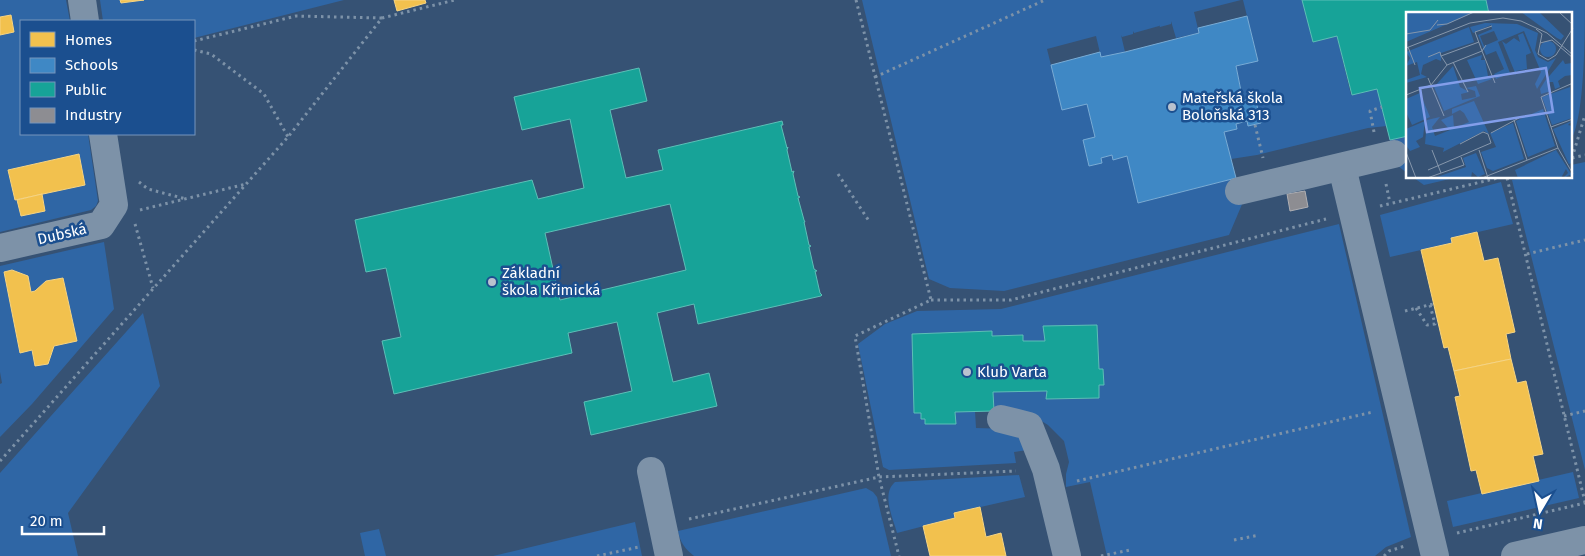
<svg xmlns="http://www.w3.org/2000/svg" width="1585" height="556" viewBox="0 0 1585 556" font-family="'Fira Sans',sans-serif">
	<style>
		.green { fill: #2f66a5; fill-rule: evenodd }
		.homes { fill: #f2c14e; stroke: #f6d483 }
		.schools { fill: #3f88c5; stroke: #79acd6 }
		.public { fill: #17a398; stroke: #5dbfb7; fill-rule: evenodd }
		.industry { fill: #8d8d92; stroke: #afafb3 }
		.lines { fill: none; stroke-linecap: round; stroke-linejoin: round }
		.path { stroke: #7d92a8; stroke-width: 3; stroke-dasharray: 2.5 4; stroke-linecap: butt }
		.minor { stroke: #7d92a8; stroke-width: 28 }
		.poi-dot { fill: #b9c2ce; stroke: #1b4f8f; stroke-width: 2 }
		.labels { text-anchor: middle; stroke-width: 5; stroke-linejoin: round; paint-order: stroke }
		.poi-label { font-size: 15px; fill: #fff; stroke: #1b4f8f; text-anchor: start }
		.street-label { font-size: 15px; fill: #fff; stroke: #1b4f8f }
		.inset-road { fill: none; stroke: #8697ac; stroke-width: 1 }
		.view { fill: #839eea; fill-opacity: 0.15; stroke: #839eea; stroke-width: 2.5 }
		.inset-edge { fill: none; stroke: #fff; stroke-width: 2.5 }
	</style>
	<rect width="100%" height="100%" fill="#365274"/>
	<g class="green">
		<path d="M0,0H66L70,21H21V134H88L98,201L96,206L91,210L0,232V35L14,32L11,15L0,17ZM79,154L85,185L42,194L45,211L21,216L17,200H15L8,170Z"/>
		<path d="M100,0H120L121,3L144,0H344L194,38V21H103Z"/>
		<path d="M862,0H1241L1194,12L1199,33L1176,38L1171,21V24L1160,27L1159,25V26L1134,33L1133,31V34L1122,37L1121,35L1125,52L1101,57L1096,36L1047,49L1062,110L1087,104L1095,137L1083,140L1089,166L1102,163L1101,158L1112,155L1113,160L1127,156L1139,203L1236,178L1243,202L1229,235L1004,291L950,288L929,279Z"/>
		<path d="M1243,0H1302L1313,42L1337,36L1351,95L1377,89L1387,126L1368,128L1257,155L1231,159L1224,132L1237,129L1236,124L1247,121L1248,126L1261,123L1255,98L1243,101L1236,66L1258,60Z"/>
		<path d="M1486,0H1585C1585,32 1585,117 1571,140V14H1489Z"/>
		<path d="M1407,136V173L1398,166L1390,140Z"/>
		<path d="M1585,162V470L1512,180L1522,178H1571V165Z"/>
		<path d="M1414,178H1454L1424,185Z"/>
		<path d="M1501,182L1513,224L1452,238V243L1390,257L1380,215Z"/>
		<path d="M1339,224L1411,537L1386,547L1375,556H1107L1090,482L1066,487V474L1069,462L1064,441L1048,425L1030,414L994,411L993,392L1047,391L1046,399L1099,398V385H1104L1103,369H1099L1097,325L1044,327L1045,341H1023V335L992,336L991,331L912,334L914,413H921L925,419L926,424L956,423L955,412L975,411L976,428L1010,429L1015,430L1027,450L1014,452L1016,463L889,470L883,467L858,344L885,324L917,311L1001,309Z"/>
		<path d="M104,242L114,309L32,404L0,437V384L2,383L0,372V266ZM12,270L27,276L31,292L35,291L46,281L63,278L77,341L54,346L48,364L35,366L32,350L20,352L4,272Z"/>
		<path d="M143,313L160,386L68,513L78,556H0V473Z"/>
		<path d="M1573,472L1579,498L1453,527L1447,501Z"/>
		<path d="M1019,475L1025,497L954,513L955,518L897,533C893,518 881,494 895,482Z"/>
		<path d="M866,488L873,492L877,497L891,556H694C685,549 680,542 678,531Z"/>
		<path d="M635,522L642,556H493Z"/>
		<path d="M379,529L386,556H365L360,533Z"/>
	</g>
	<g class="homes">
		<path d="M120,0H144L121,3Z"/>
		<path d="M394,0H425L426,3L397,11Z"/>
		<path d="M11,15L14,32L0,35V17Z"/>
		<path d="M79,154L85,185L15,200L8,170Z"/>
		<path d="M42,194L45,211L21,216L17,200Z"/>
		<path d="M1477,232L1484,261L1498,258L1515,332L1506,334L1511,359L1454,371L1448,347L1444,348L1421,250L1452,243L1451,238Z"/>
		<path d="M12,270L28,276L31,292L35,291L46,281L63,278L77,341L54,346L48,364L35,366L32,350L20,353L4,272Z"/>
		<path d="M1511,359L1517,383L1526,381L1543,454L1533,456L1539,481L1482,494L1476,470L1471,471L1455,397L1460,396L1454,371Z"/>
		<path d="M980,507L986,537L1001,533L1006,556H930L923,526L955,518L954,513Z"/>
	</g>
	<path class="schools" d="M1247,16L1258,61L1236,66L1243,101L1255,97L1261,123L1248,126L1247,121L1236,124L1237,129L1224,132L1236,178L1138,203L1127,156L1113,160L1112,155L1101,158L1102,163L1089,166L1083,140L1095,137L1087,104L1062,110L1051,65L1100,52L1101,57L1125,52L1199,33L1198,28Z"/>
	<g class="public">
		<path d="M1302,0H1486L1489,14H1408V136L1390,140L1377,89L1352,95L1337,36L1313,42Z"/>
		<path d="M639,68L647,101L610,110L626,178L663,170L658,150L782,121L783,125H781L787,148L788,147L787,150L792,172L794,171L793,174L798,196L800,197L798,198L804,220L805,222H804L809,245L811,246L809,247L814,269L817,271H815L820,293L822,295L821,296L698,324L694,304L657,313L673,382L709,373L717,406L591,435L584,402L632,391L617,322L568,333L572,353L394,394L382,341L401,337L386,268L366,272L355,220L532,180L538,199L584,188L570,119L522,130L514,97ZM670,204L686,270L560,300L545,233Z"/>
		<path d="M1097,325L1099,369H1103L1104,385H1099V398L1046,399L1047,391L993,392L994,411L955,412L956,424H925V419H921V413H914L912,334L992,331V336L1023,335V341H1045L1043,326Z"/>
	</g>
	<path class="industry" d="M1305,191L1308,207L1290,211L1287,194Z"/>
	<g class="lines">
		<g class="path">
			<path d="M856,0L931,300L855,336L879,477L899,556"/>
			<path d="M194,41L296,16L382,18"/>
			<path d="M194,50L211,54L264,94L288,137"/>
			<path d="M875,77L1045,0"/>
			<path d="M1255,125L1263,158"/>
			<path d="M1374,132L1370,111L1382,107"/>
			<path d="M1572,158L1585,115"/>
			<path d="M1572,158L1585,155"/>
			<path d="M838,174L869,221"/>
			<path d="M1507,178L1585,502"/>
			<path d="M139,182L148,189L186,199"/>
			<path d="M1386,184L1390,203"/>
			<path d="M1380,206L1498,178"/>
			<path d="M140,210L246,184"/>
			<path d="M135,224L153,288"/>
			<path d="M1527,254L1585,240"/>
			<path d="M931,300H1011L1326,219"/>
			<path d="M1416,308L1427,325L1435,324L1430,305"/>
			<path d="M1405,311L1433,304"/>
			<path d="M1564,416L1585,411"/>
			<path d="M0,461L288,137L382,18L455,0"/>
			<path d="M1077,481L1373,412"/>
			<path d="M689,519L879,477L1016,471"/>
			<path d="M1457,533L1585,503"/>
			<path d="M1234,540L1259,535"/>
			<path d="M597,556L639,547"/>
			<path d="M1101,556L1130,550"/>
			<path d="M1384,556L1389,551L1405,546"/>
		</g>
		<g class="minor">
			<path d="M82,0L85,21"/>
			<path d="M1342,167L1435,556"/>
			<path d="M1239,191L1394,154"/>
			<path d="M0,248L101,225L114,205L103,134"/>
			<path d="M1001,419L1029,426L1046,469L1067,556"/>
			<path d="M651,471L669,556"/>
			<path d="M1515,556L1585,540"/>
		</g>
	</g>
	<g class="poi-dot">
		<circle cx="1172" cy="107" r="5"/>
		<circle cx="492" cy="282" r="5"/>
		<circle cx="967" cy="372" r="5"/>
	</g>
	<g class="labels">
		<g class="poi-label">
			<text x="1182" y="103">Mateřská škola<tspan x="1182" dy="17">Boloňská 313</tspan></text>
			<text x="502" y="278">Základní<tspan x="502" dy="17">škola Křimická</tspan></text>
			<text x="977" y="377">Klub Varta</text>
		</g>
		<g class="street-label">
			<text transform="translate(62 234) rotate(-13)" y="5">Dubská</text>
		</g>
	</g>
	<g transform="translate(1406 12)">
		<rect width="166" height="166" fill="#365274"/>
		<path d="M0,0H69L0,30ZM115,0H133L158,24L155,28L151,26ZM79,11L111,12L132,21L129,38L132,45L142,50L150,46L131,77L129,72L135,60L118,19L92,30L104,61L90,67L88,62L98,57L90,39L80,43L72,23L86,17L85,13L67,21L64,15ZM88,19L92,28L78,34L74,24ZM63,15L68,30L35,41V49L30,47L17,53L15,62L21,65L0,71V68L14,63L11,50L0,54L4,46L0,40ZM117,21L125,41L120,43L121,57L110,59V63L96,29L100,32L108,26L114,30L112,23ZM134 37a8 8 0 1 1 16 0a8 8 0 1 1-16 0ZM76,43L75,48H79L82,64L86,67L72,72L61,48ZM157,48L159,52L166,51V63L159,64L152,69L154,75L149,77L147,70H142L145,79L135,82L134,77L139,69ZM47,54L54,75L63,80L55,82L56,88L70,85L69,79L60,76L70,74L74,84L38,99L28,75ZM164,75L166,106L146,113L136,85ZM14,81L24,105L6,113L0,100V87ZM68,89L83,122L78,119L37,140L38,136L19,132L21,108L34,105L26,115L29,124L44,118L35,108L47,103L48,116L63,110L58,101L54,98L46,102V97ZM137,97L149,134L122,145L110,109ZM19,109L17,125L10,129L14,135L4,139L0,133V117ZM166,109L162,113L166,114V151L163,152L166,159L147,117ZM107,111L118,147L87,159L81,156L75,140L90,135L84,121ZM150,138L166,163V166L164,163L157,166L162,161L160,157L155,166H112L109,158ZM70,141L79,162L72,165L66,160L65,166H28L60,155L57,146Z" fill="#2f66a5" fill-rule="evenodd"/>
		<path class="inset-road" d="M153,0L167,13M31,13L41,12L68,0M130,17L136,22L132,42L142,48L150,43L167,16M0,22L24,18L32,8M134,31L146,28L167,46M80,33L76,39L89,71M2,35L9,53M0,36L64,11L97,6L115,9L141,21L167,43M22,45L34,40L35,44M47,50L62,80M41,53L35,44L73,30M22,66L38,104M167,71L135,85L152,136L167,162M0,83L25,73L41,53L76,39L69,20L86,14M108,108L121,148M145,115L167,107M85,121L113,106M26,138L35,161M73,138L82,166M0,140L10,166M22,158L85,131L82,122L77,120L54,132M21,166L58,153L55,145M76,166L152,136"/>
		<path class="view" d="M140,56L147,100L21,120L14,76Z"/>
		<rect width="166" height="166" class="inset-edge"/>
	</g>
	<rect x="20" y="20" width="175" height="115" fill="#1b4f8f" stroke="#7695bc"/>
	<rect x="30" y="32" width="25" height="15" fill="#f2c14e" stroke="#7695bc"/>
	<text x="65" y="45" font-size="15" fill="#ffffff">Homes</text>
	<rect x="30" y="58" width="25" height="15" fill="#3f88c5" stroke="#7695bc"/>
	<text x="65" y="70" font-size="15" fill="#ffffff">Schools</text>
	<rect x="30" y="82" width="25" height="15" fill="#17a398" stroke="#7695bc"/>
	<text x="65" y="95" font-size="15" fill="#ffffff">Public</text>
	<rect x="30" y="108" width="25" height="15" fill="#8d8d92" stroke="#7695bc"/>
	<text x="65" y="120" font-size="15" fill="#ffffff">Industry</text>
	<g transform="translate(1540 511) rotate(189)" stroke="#1b4f8f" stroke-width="4" paint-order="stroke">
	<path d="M0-4L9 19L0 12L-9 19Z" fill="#ffffff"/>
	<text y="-8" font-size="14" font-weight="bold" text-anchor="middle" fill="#ffffff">N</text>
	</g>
	<path d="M22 526v8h82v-8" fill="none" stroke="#ffffff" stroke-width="2.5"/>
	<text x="30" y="526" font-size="15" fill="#ffffff" stroke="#1b4f8f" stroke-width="4" paint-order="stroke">20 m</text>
</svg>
